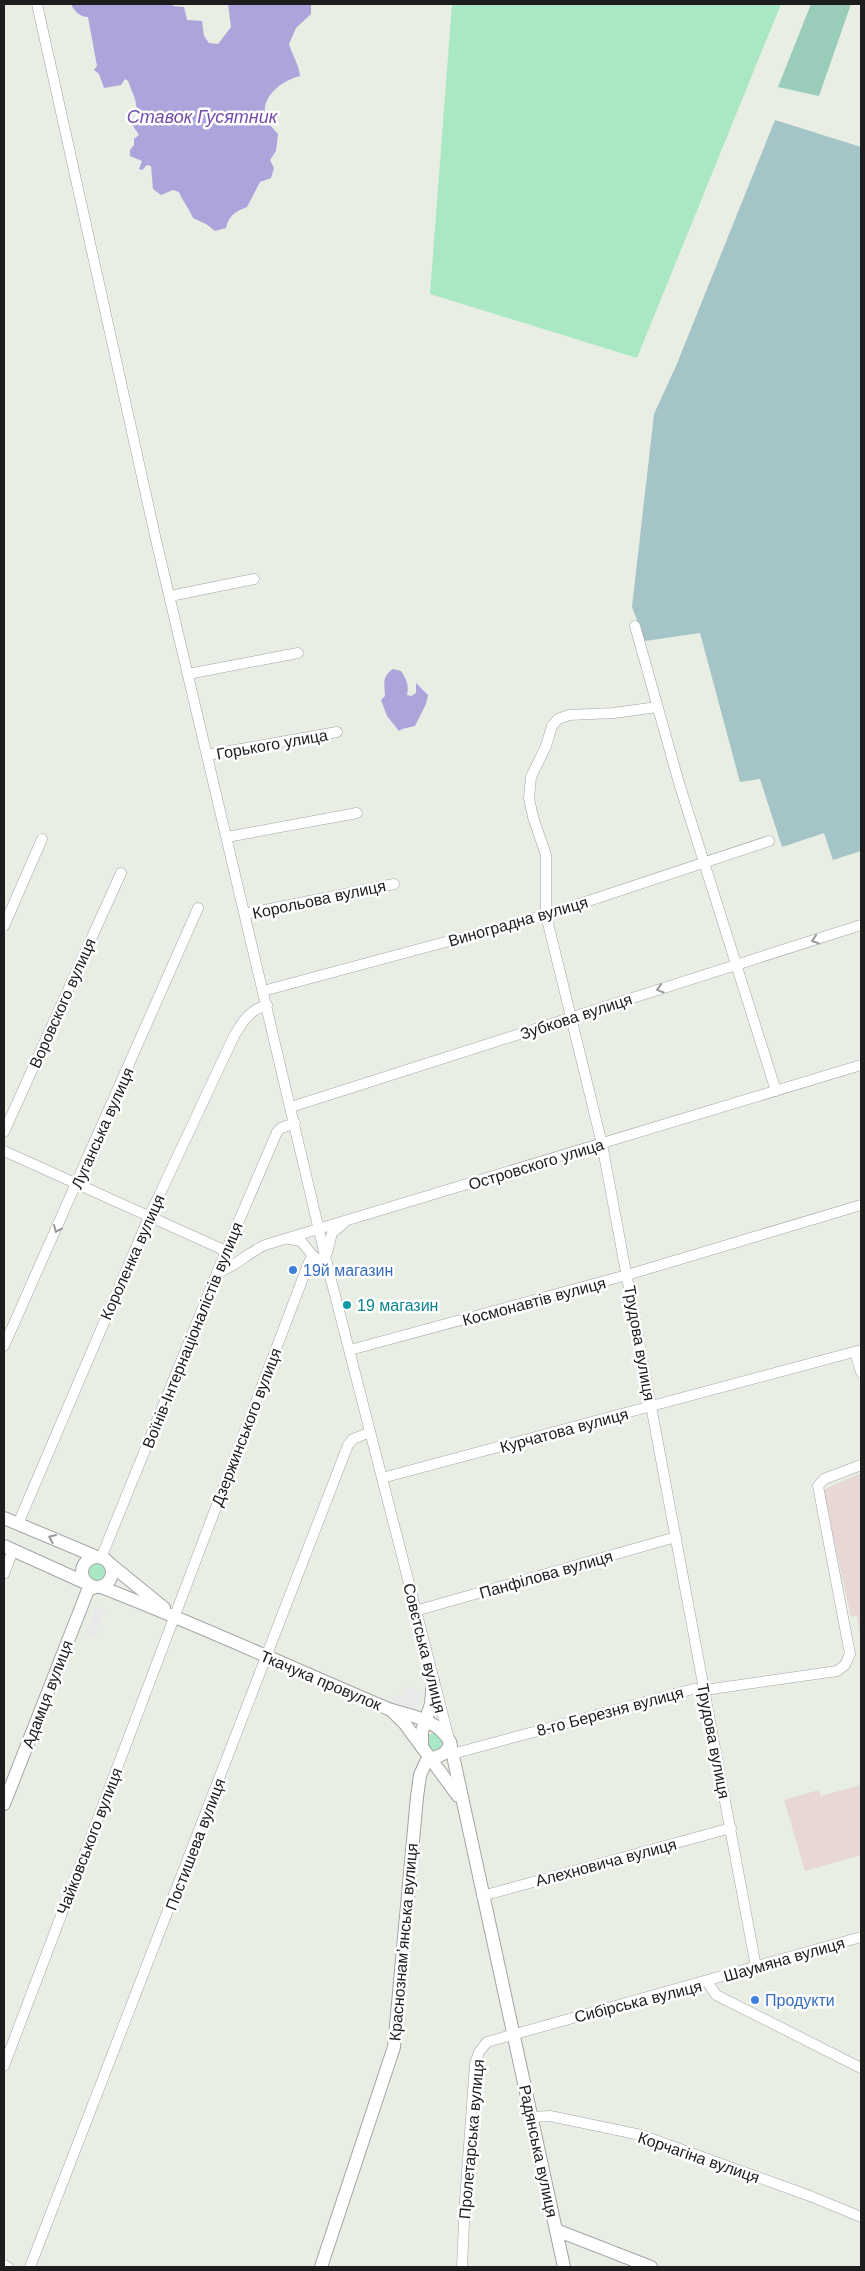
<svg xmlns="http://www.w3.org/2000/svg" width="865" height="2271" viewBox="0 0 865 2271" font-family="Arial,sans-serif">
	<style>
		.industrial { fill: #e7d7d5 }
		.grass { fill: #aae8c4 }
		.forest { fill: #99cdb9 }
		.cemetery { fill: #a5c4c7 }
		.parking { fill: #e9e9e9 }
		.water { fill: #aca4db }
		.lines { fill: none; stroke-linecap: round; stroke-linejoin: round }
		.minor-casing { stroke: #a4a4a4; stroke-width: 11 }
		.tertiary-casing { stroke: #a4a4a4; stroke-width: 14 }
		.minor { stroke: #fff; stroke-width: 10 }
		.tertiary { stroke: #fff; stroke-width: 12 }
		.oneway { stroke: #999 }
		.shop-dot { fill: #3f7fe0; stroke: #fff; stroke-width: 2 }
		.culture-dot { fill: #0f9aa8; stroke: #fff; stroke-width: 2 }
		.labels { text-anchor: middle; stroke-width: 5; stroke-linejoin: round; paint-order: stroke }
		.street-label { font-size: 16px; fill: #1d1d1d; stroke: #fff }
		.shop-label { font-size: 16px; fill: #366cbe; stroke: #fff; text-anchor: start }
		.culture-label { font-size: 16px; fill: #0d838f; stroke: #fff; text-anchor: start }
		.water-label { font-size: 18px; font-style: italic; fill: #734cab; stroke: #fff }
	</style>
	<rect width="100%" height="100%" fill="#e8eee3"/>
	<g class="industrial">
		<path d="M861,1473V1642L857,1616L851,1617L823,1490Z"/>
		<path d="M861,1785V1855L805,1871L784,1800L819,1790L821,1796Z"/>
	</g>
	<g class="grass">
		<path d="M452,4H781L637,358L430,294Z"/>
		<circle cx="97" cy="1572" r="9"/>
		<path d="M434,1732L445,1742L439,1752L429,1751L426,1737Z"/>
	</g>
	<path class="forest" d="M811,4H851L819,96L778,87Z"/>
	<path class="cemetery" d="M775,120L861,147V851L833,860L824,833L782,847L760,779L740,782L700,633L645,641L632,607L654,414L676,366Z"/>
	<g class="parking">
		<path d="M96,1607L105,1610L94,1638L85,1635Z"/>
		<path d="M406,1686L423,1693L417,1705L411,1710L389,1704L391,1700L401,1695Z"/>
	</g>
	<g class="water">
		<path d="M71,4H172L173,6L184,7L187,20L202,21L204,36L209,43L218,44L231,27L228,4H311V14L296,28L289,44C292,55 299,64 300,76C283,80 259,97 266,118C268,124 275,130 278,134L276,151L270,160L274,168L271,178L260,182L247,207C235,212 229,215 226,228L215,231L206,224L193,218C189,208 183,202 179,192L173,190L161,195L153,189L151,166L147,165L142,170L139,169L142,161L130,156V150L134,145V139L139,135L131,123L137,121L138,115L135,99L128,81L125,79L121,85L104,88L99,74L94,70L97,66L88,17C80,17 74,11 71,4Z"/>
		<path d="M393,669L401,671C407,680 409,686 407,695L411,696L416,693V683L428,695L426,704L415,726L402,729L399,731L387,716L381,700L385,696C385,684 381,677 393,669Z"/>
	</g>
	<g class="lines">
		<defs>
			<g id="minor">
				<path d="M37,4L156,540L327,1264L449,1739"/>
				<path d="M170,596L254,579"/>
				<path d="M635,626L679,783L776,1091"/>
				<path d="M188,674L298,653"/>
				<path d="M657,707L614,713L569,715L558,719L552,726L546,746L531,777L529,798L533,817L546,855V915L602,1144L756,1967"/>
				<path d="M207,755L337,732"/>
				<path d="M227,837L357,813"/>
				<path d="M245,914L394,884"/>
				<path d="M4,926L42,839"/>
				<path d="M263,991L546,915L769,841"/>
				<path d="M291,1107L861,925"/>
				<path d="M4,1132L121,873"/>
				<path d="M4,1151L226,1251"/>
				<path d="M289,1239L301,1241L313,1256"/>
				<path d="M327,1253L332,1233L343,1224"/>
				<path d="M217,1273C234,1267 248,1253 265,1245L861,1065"/>
				<path d="M4,1346L198,908"/>
				<path d="M350,1350L627,1275L861,1205"/>
				<path d="M855,1352L861,1372"/>
				<path d="M382,1478L861,1350"/>
				<path d="M18,1524L149,1217L234,1036C243,1021 249,1010 267,1005"/>
				<path d="M101,1558L226,1251L277,1132L281,1128L295,1123"/>
				<path d="M4,1574L13,1550"/>
				<path d="M415,1611L676,1537"/>
				<path d="M452,1754L693,1689L705,1690L837,1671L845,1665L850,1654L818,1486L824,1479L861,1465"/>
				<path d="M482,1896L731,1828"/>
				<path d="M707,1981L716,1995L861,2068"/>
				<path d="M4,2066L309,1262L313,1256L327,1264"/>
				<path d="M532,2117L550,2116L641,2135L810,2196L861,2217"/>
				<path d="M4,2265L8,2267"/>
				<path d="M30,2267L348,1445L353,1439L370,1432"/>
				<path d="M462,2267L465,2200L475,2064L479,2052L487,2042L861,1937"/>
			</g>
			<g id="tertiary">
				<path d="M4,1518L97,1557"/>
				<path d="M4,1546L88,1584"/>
				<circle cx="97" cy="1572" r="15"/>
				<path d="M110,1564L164,1608"/>
				<path d="M101,1587C199,1625 294,1669 391,1710L405,1724L458,1796"/>
				<path d="M450,1742L564,2267"/>
				<path d="M422,1747V1731L431,1704L433,1681"/>
				<path d="M4,1804L88,1590L95,1587"/>
				<path d="M556,2230L651,2267"/>
				<path d="M321,2267L394,2047L417,1797L420,1775L426,1762C437,1754 447,1758 450,1742C438,1720 413,1716 391,1710"/>
			</g>
		</defs>
		<use href="#minor" class="minor-casing"/>
		<use href="#tertiary" class="tertiary-casing"/>
		<use href="#minor" class="minor"/>
		<use href="#tertiary" class="tertiary"/>
	</g>
	<defs><path id="oneway-chevron" d="M-2-3.5L2.5 0L-2 3.5" fill="none" stroke-width="1.6" stroke-linecap="round" stroke-linejoin="round" transform="scale(1.25)"/></defs>
	<g class="oneway">
		<use href="#oneway-chevron" transform="translate(815 940) rotate(162)"/>
		<use href="#oneway-chevron" transform="translate(660 989) rotate(163)"/>
		<use href="#oneway-chevron" transform="translate(57 1229) rotate(114)"/>
		<use href="#oneway-chevron" transform="translate(52 1538) rotate(-157)"/>
	</g>
	<g class="shop-dot">
		<circle cx="293" cy="1270" r="5"/>
		<circle cx="755" cy="2000" r="5"/>
	</g>
	<circle class="culture-dot" cx="347" cy="1305" r="5"/>
	<g class="labels">
		<g class="street-label">
			<text transform="translate(272 744) rotate(-10)" y="6">Горького улица</text>
			<text transform="translate(319 899) rotate(-12)" y="6">Корольова вулиця</text>
			<text transform="translate(518 921) rotate(-16)" y="6">Виноградна вулиця</text>
			<text transform="translate(62 1003) rotate(-66)" y="6">Воровского вулиця</text>
			<text transform="translate(576 1016) rotate(-18)" y="6">Зубкова вулиця</text>
			<text transform="translate(102 1128) rotate(-66)" y="6">Луганська вулиця</text>
			<text transform="translate(536 1164) rotate(-17)" y="6">Островского улица</text>
			<text transform="translate(132 1257) rotate(-66)" y="6">Короленка вулиця</text>
			<text transform="translate(534 1301) rotate(-15)" y="6">Космонавтів вулиця</text>
			<text transform="translate(192 1335) rotate(-68)" y="6">Воїнів-Інтернаціоналістів вулиця</text>
			<text transform="translate(640 1343) rotate(80)" y="6">Трудова вулиця</text>
			<text transform="translate(246 1427) rotate(-69)" y="6">Дзержинського вулиця</text>
			<text transform="translate(564 1430) rotate(-15)" y="6">Курчатова вулиця</text>
			<text transform="translate(546 1574) rotate(-16)" y="6">Панфілова вулиця</text>
			<text transform="translate(425 1648) rotate(76)" y="6">Совєтська вулиця</text>
			<text transform="translate(321 1680) rotate(23)" y="6">Ткачука провулок</text>
			<text transform="translate(47 1694) rotate(-69)" y="6">Адамця вулиця</text>
			<text transform="translate(610 1711) rotate(-15)" y="6">8-го Березня вулиця</text>
			<text transform="translate(714 1741) rotate(79)" y="6">Трудова вулиця</text>
			<text transform="translate(89 1841) rotate(-69)" y="6">Чайковського вулиця</text>
			<text transform="translate(195 1844) rotate(-69)" y="6">Постишева вулиця</text>
			<text transform="translate(606 1862) rotate(-15)" y="6">Алехновича вулиця</text>
			<text transform="translate(403 1942) rotate(-85)" y="6">Краснознамʼянська вулиця</text>
			<text transform="translate(784 1959) rotate(-16)" y="6">Шаумяна вулиця</text>
			<text transform="translate(638 2001) rotate(-14)" y="6">Сибірська вулиця</text>
			<text transform="translate(471 2139) rotate(-85)" y="6">Пролетарська вулиця</text>
			<text transform="translate(539 2151) rotate(78)" y="6">Радянська вулиця</text>
			<text transform="translate(699 2157) rotate(19)" y="6">Корчагіна вулиця</text>
		</g>
		<g class="shop-label">
			<text x="303" y="1276">19й магазин</text>
			<text x="765" y="2006">Продукти</text>
		</g>
		<g class="culture-label">
			<text x="357" y="1311">19 магазин</text>
		</g>
		<g class="water-label">
			<text x="202" y="123">Ставок Гусятник</text>
		</g>
	</g>
	<rect width="865" height="2271" fill="none" stroke="#1d1d1d" stroke-width="10"/>
</svg>
